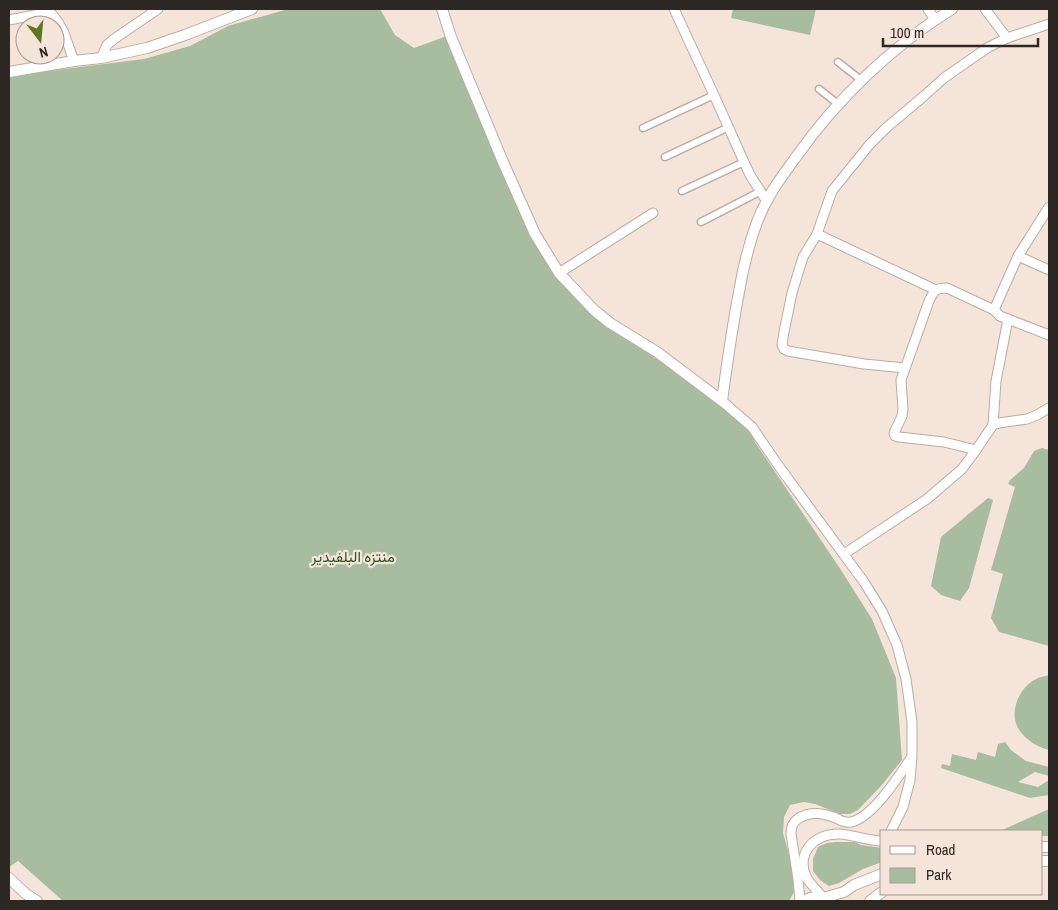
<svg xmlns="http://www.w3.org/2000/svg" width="1058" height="910" viewBox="0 0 1058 910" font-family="'Archivo Narrow',Vazirmatn,sans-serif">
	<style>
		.green { fill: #a8bca0 }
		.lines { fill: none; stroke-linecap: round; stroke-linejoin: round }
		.pedestrian-casing { stroke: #bcaca2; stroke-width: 9 }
		.minor-casing { stroke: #bcaca2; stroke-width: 11 }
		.tertiary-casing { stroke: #bcaca2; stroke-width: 12 }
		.pedestrian { stroke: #fff; stroke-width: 6 }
		.minor { stroke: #fff; stroke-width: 9 }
		.tertiary { stroke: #fff; stroke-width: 10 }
		.labels { text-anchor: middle; stroke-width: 4.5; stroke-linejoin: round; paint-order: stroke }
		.park-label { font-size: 15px; fill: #30561f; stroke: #f5e4da }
	</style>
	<rect width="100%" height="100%" fill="#f5e4da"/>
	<g class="green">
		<path d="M288,9H380L395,35L414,48L447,36L532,234L589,306L749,426L755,442L839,567L872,619L896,678L902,760L881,786L858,810L850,814H840L815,804L804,802L790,805L784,817L783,833L792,865L794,892L789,901H63L18,861L9,867V78L48,71L144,59L190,46L228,26Z"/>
		<path d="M733,9H816L810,35L731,18Z"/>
		<path d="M1042,448L1049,450V646L999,632L991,618L1003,574L991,570L1015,487L1008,484L1010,480L1024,468L1034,451Z"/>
		<path d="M988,498L993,500L969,588L960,601L941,595L931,586L941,537Z"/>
		<path d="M1049,675V750C1038,747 1027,741 1020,731C1007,714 1019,686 1038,678C1041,677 1046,676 1049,675Z"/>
		<path d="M1005,742L1011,750L1026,761L1049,767V776L1035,772L1018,782L1038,787L1049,780V795L1030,798L941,768L942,764L950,766L952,754L976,760L978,752L995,757L998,744Z"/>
		<path d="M1049,809V836H1042V831H1000Z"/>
		<path d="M835,842H855L861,845L882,848V862L863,869L839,883L829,886L820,880L813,871V859L818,847L827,843Z"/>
	</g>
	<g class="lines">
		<defs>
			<g id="pedestrian">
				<path d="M838,62L861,80"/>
				<path d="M819,89L838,104"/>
				<path d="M643,128L714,95"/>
				<path d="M665,157L729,127"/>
				<path d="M682,191L744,162"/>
				<path d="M701,222L761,191"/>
			</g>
			<g id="minor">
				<path d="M48,9L58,22L64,33L74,61"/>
				<path d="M674,9L714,95L744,162L750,175L766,200"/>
				<path d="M928,9L935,20"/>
				<path d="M985,9L1007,38"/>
				<path d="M9,20L50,12"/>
				<path d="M101,58L107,45L114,39L158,9"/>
				<path d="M1049,207L1018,256L994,310L1000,316L1049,335"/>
				<path d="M817,234L936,290"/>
				<path d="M1018,256L1049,270"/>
				<path d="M559,273L653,213"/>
				<path d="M905,368L864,364L788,351L784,349L782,345L784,332L792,293L803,257L817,234L832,191L870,144L886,128L924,96L944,78L987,48L1007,38L1049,24"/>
				<path d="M722,401L752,427L778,465L864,582L882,611L897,645L906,679L912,722V756L910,780L903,807L891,831"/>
				<path d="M993,425L996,381L1008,319"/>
				<path d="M976,450L944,442L899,437L895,436L894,433L902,416L903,409L901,380L929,301C934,291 935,288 947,288L994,310"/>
				<path d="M844,554L927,499L962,469L976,450L993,425L999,423L1027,419L1037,415L1049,408"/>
				<path d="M823,898C819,892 812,886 808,880C794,855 813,833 840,834C854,835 868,841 882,841"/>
				<path d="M800,901L798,879L791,834C791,826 793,822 799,818C811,811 823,813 836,818C841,821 845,823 851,822C872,818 899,776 911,758"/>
			</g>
			<g id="tertiary">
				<path d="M442,9L451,37L503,162L535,234L559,273L594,310L610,323L657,352L722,401C727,364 732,328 739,292C743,268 749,244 757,222C767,196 780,179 796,157C837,99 892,46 952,9"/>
				<path d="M9,72L74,61L101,58L147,48L185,35L252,9"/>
				<path d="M1042,847H1049"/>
				<path d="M1042,861H1049"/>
				<path d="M9,878L26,894L37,901"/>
				<path d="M823,898L844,892L854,885L882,874"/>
				<path d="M804,901C812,896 820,896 828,900"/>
				<path d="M870,901L882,892"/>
			</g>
		</defs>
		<use href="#pedestrian" class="pedestrian-casing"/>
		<use href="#minor" class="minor-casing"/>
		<use href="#tertiary" class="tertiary-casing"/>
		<use href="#pedestrian" class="pedestrian"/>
		<use href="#minor" class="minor"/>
		<use href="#tertiary" class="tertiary"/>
	</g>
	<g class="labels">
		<g class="park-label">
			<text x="353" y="562">منتزه البلفيدير</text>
		</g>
	</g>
	<rect width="1058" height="910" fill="none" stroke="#2e2824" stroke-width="20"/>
	<rect x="880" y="830" width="162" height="65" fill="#f5e4da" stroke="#a59991"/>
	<rect x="890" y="846" width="25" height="8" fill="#ffffff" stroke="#a59991"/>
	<text x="926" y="855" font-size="15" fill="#2e2824">Road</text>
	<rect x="890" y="868" width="25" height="15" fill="#a8bca0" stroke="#a59991"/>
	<text x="926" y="880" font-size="15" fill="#2e2824">Park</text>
	<g transform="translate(40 40) rotate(164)"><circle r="24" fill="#f5e4da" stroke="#a59991"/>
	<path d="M0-4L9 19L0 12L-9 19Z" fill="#607524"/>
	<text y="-8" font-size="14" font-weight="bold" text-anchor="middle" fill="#2e2824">N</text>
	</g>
	<path d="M883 38v8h155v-8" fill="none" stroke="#2e2824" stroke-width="2.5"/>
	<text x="890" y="38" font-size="15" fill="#2e2824" stroke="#f5e4da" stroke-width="4" paint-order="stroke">100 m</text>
</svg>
